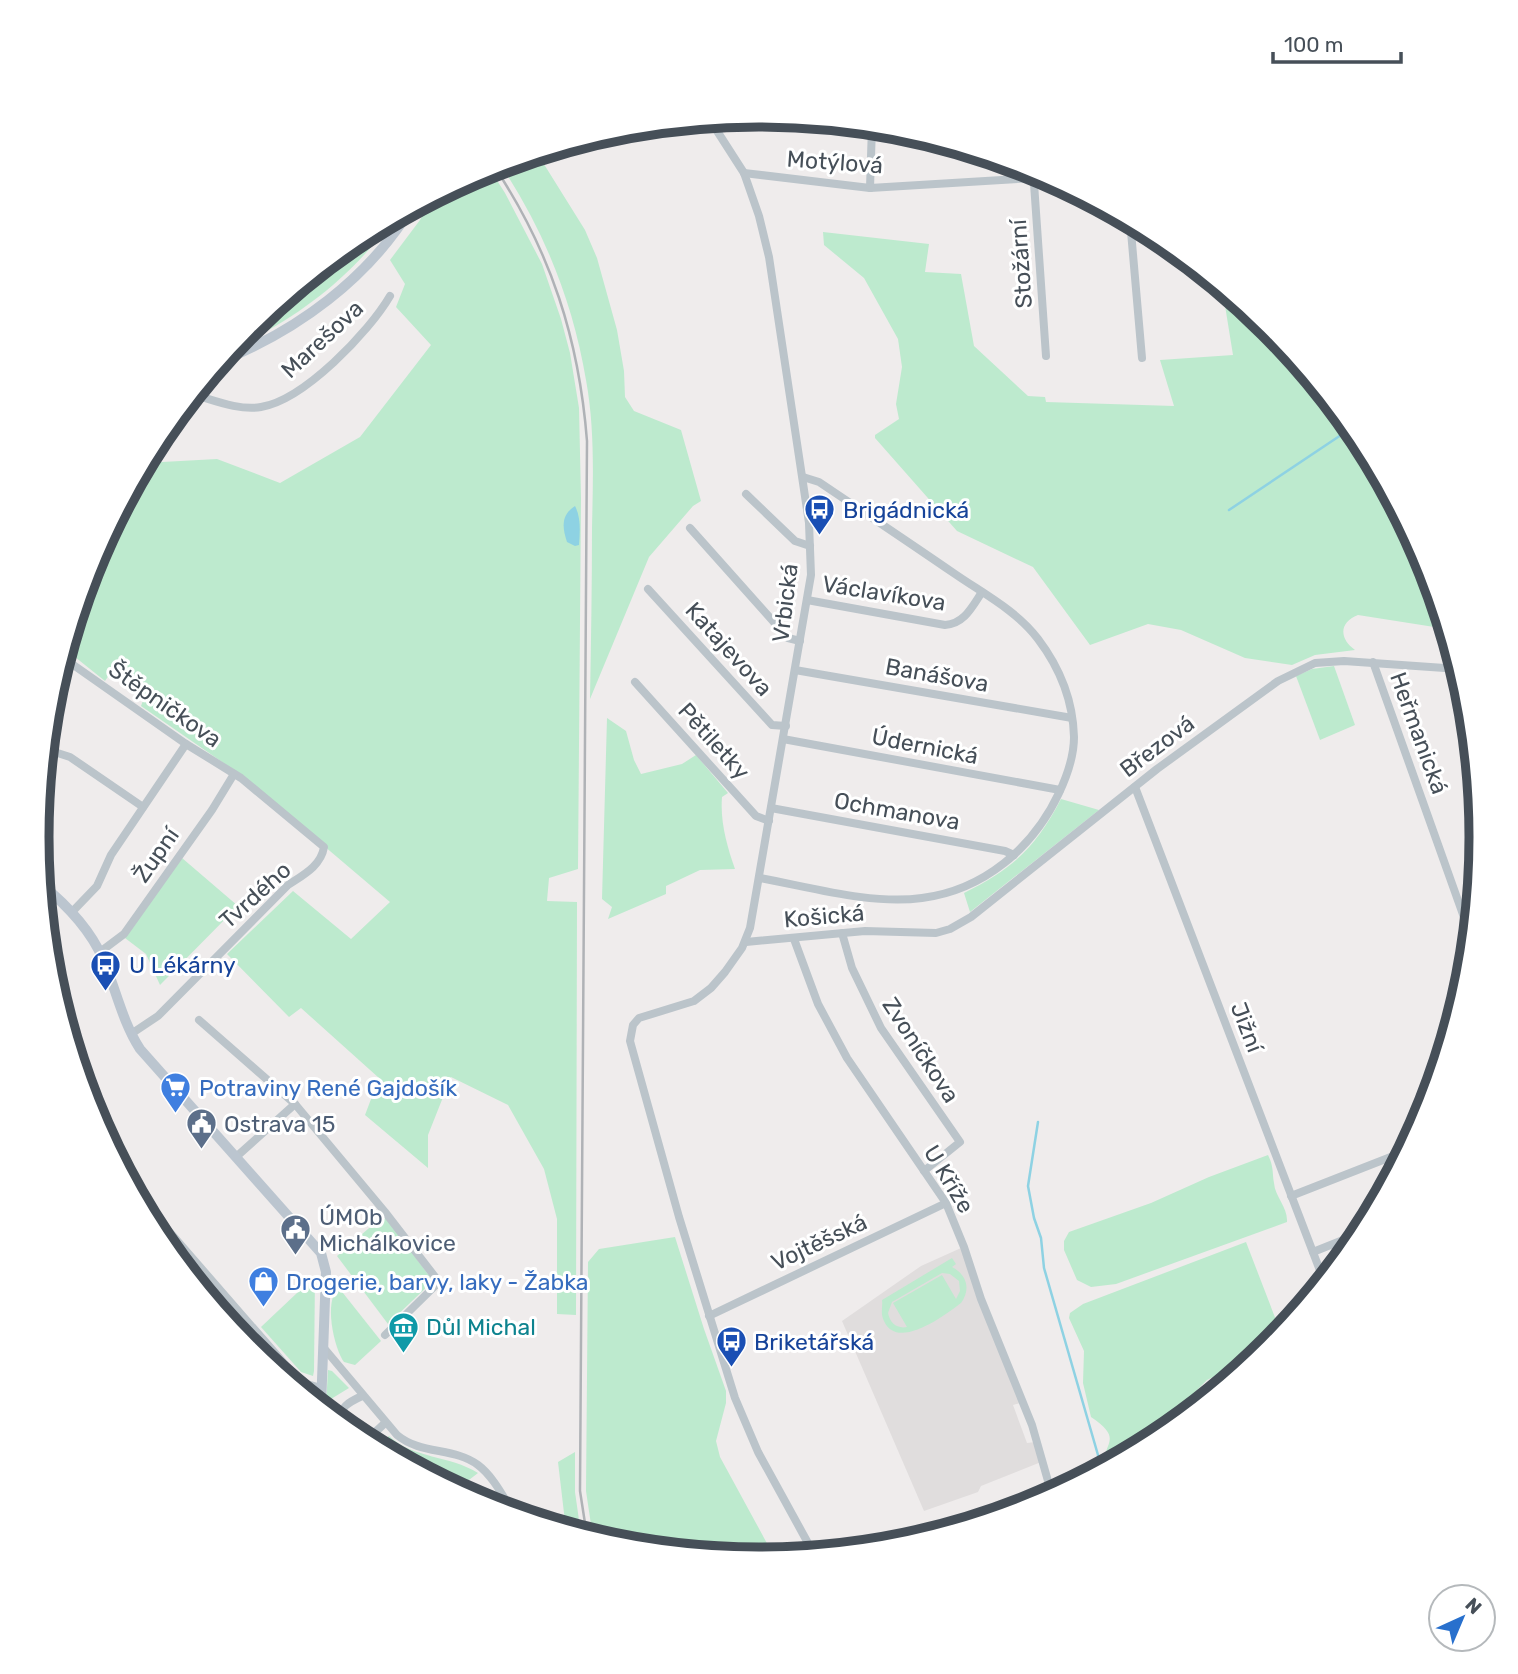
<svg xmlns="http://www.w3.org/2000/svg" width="1518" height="1674" viewBox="0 0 1518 1674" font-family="Rubik,sans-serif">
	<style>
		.education { fill: #e0dddd }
		.green { fill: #bdeace; fill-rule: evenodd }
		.water { fill: #8ed2e3 }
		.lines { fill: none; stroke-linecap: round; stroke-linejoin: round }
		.stream { stroke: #8ed2e3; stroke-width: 2.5 }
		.street { stroke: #bbc4ca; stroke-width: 8 }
		.secondary { stroke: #bbc5cf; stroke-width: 10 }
		.rail { stroke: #afb2b6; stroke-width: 2.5 }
		.labels { text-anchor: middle; stroke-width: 6; stroke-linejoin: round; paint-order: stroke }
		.street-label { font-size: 23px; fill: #464f58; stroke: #fff }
		.transit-label { font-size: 23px; fill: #164399; stroke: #fff; text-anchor: start }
		.shop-label { font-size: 23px; fill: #366cbe; stroke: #fff; text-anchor: start }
		.service-label { font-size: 23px; fill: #4e5e75; stroke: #fff; text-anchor: start }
		.culture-label { font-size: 23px; fill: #0d838f; stroke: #fff; text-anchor: start }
		.rim { fill: none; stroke: #464f58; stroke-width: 9 }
	</style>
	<rect width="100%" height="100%" fill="#efecec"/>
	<path class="education" d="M961,1248L1020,1403L1013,1405L1027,1443L1035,1442L1041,1462L981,1486L978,1492L924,1511L842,1321L921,1266Z"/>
	<g class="green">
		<path d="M537,153L585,230L597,258L617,330L624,371L625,397L634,411L681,430L701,501L693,506L649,557L590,699C591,642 592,585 592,528C593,479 595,429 586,380C573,302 544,230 500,164Z"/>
		<path d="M489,168L505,193L542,264L561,319L570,353L579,408L581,498L578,869L549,878L547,901L577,902L576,1315L557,1314V1219L544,1169L508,1105L451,1077L428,1135V1168L365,1115L379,1078L301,1008L289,1017L227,954L293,891L351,939L390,902L238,773L141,706L145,695L111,672L105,681L70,653L64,652L92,560L144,463L217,459L280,483L360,437L431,345L396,307L405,284L390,260L420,220L434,196Z"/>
		<path d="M393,218C358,272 292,324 232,347L249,326L358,236Z"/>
		<path d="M823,232L929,244L925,272L961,274L974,346L1028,396L1045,397L1046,402L1174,406L1160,360L1233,355L1222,287L1270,327L1360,436L1426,561L1447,629L1358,615C1339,622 1339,639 1355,650L1315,655L1292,665L1245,658L1181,630L1148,624L1090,645L1033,567L957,531L875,438V435L899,419L896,404L902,367L898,339L864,278L824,245Z"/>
		<path d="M1334,666L1355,725L1320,740L1296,676L1312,669Z"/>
		<path d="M607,718L626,731L634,760L641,774L682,764L696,755L728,793L722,797C720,822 727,846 735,869L700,870L666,886V894L608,919L612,907L602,899Z"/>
		<path d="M1061,799L1099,810L970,912L964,893C1013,869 1036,847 1061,799Z"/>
		<path d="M182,858L238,906L160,985L146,954L125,938Z"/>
		<path d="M1268,1155C1274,1167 1272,1172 1274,1183C1275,1197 1288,1207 1287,1222L1116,1284L1091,1287L1077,1280L1064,1250V1241L1069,1232L1151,1203L1209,1177Z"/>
		<path d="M384,1215L433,1281L388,1324L337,1256Z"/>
		<path d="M675,1237L704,1329L726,1391V1403L716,1441L720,1457L775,1558L759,1559L618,1545L593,1538L586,1491L588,1262L599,1249Z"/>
		<path d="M1246,1242L1281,1333L1264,1352L1207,1380L1194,1393L1190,1413L1160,1438L1104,1467C1102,1442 1125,1440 1091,1417L1083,1383L1084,1351L1069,1318L1070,1313L1083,1304Z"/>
		<path d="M952,1258L956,1264L952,1267C967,1275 971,1289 961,1303C944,1316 897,1351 884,1321C880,1314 883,1306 882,1300ZM942,1273L950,1274L959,1281L960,1291L956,1299L942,1275L893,1303L907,1327C897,1329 890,1323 888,1313L892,1302Z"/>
		<path d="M315,1276L314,1371L313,1376L301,1372L261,1327Z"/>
		<path d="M339,1288L381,1341L355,1365L344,1362C334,1349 323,1299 339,1288Z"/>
		<path d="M328,1370L332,1371L349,1388L331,1399L332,1401L326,1405Z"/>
		<path d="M389,1436C414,1459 449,1455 478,1473L456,1490L375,1447Z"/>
		<path d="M575,1452V1492L581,1534L566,1530L558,1462Z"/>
	</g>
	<path class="water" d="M575,506C581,517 580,532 579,545L575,546L567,542C562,527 561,515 575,506Z"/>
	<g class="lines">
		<g class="stream">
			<path d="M1229,510L1353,427"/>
			<path d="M1038,1122L1028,1186L1034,1218L1041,1238L1044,1268L1098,1455L1100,1470"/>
		</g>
		<g class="street">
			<path d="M710,120L744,173L759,216L769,257L809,523L811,575L750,928L742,948L725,972L711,988L694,1001L639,1018L633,1025L630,1041L679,1217L735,1398L758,1452L814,1554"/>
			<path d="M1033,169L1046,356"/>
			<path d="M744,173L870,188L1049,177"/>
			<path d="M870,188L872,126"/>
			<path d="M1130,220L1142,358"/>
			<path d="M192,394C213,400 240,411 261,407C304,400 369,332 390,296"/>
			<path d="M746,494L795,541L810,546"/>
			<path d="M690,528L788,638L800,641"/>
			<path d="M648,589L772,725L786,726"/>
			<path d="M807,600L945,625C964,624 972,607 982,592"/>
			<path d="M62,657L186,744L241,778L324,847C321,866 303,875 288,885L158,1016L131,1034"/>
			<path d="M1373,662L1471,937"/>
			<path d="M795,670L1072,718"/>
			<path d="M635,682L756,816L769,821"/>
			<path d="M783,739L1060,790"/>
			<path d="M45,749L70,757L143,807"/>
			<path d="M1135,787L1324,1281"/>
			<path d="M771,808L1005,851L1014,855"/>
			<path d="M760,878C810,887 871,905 922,898C984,890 1033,848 1059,793C1067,776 1074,756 1074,737C1073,700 1060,668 1038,639C1017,611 984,594 955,574C910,543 865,513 819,482L803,477"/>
			<path d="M72,912L97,886L111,855L186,744"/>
			<path d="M842,933L852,968L881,1028L960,1142L924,1171"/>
			<path d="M794,939L818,1004L847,1058L946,1203L964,1247L981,1299L1032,1425L1052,1495"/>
			<path d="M746,942L865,931L936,933L950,929L971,917L1157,769L1278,681L1315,663L1344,661L1459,669"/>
			<path d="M100,952L124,934L212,810L234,774"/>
			<path d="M199,1020L295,1104L385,1212L439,1282L385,1335"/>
			<path d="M236,1157L295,1104"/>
			<path d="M133,1190L295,1376L307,1384L321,1388"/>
			<path d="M1291,1196L1406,1151"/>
			<path d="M1313,1252L1363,1232"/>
			<path d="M709,1316L946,1203"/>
			<path d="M323,1347L397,1435C421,1455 454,1447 478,1465C493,1476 504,1498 514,1514"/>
			<path d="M339,1423C339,1407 349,1402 362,1396"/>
			<path d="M362,1440L370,1437L385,1423"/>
		</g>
		<g class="secondary">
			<path d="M219,362C297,331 368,279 412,207"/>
			<path d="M41,884C67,905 90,929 103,959C116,989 122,1021 140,1049L321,1253L326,1272L321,1407"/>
		</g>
		<path class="rail" d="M494,166C551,252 579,339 587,441L580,1491L587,1536"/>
	</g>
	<defs>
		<symbol id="bus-pin" viewBox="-11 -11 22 30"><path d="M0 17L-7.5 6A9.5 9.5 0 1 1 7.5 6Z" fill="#1a4fb4" stroke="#fff"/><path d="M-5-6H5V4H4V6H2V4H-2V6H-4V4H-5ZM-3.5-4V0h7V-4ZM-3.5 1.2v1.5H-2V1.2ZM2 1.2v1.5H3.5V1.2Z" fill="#fff"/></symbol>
		<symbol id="supermarket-pin" viewBox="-11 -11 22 30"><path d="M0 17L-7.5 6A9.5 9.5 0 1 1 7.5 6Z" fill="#3f7fe0" stroke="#fff"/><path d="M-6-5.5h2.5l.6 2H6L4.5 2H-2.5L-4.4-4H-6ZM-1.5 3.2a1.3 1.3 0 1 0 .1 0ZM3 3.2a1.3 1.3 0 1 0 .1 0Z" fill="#fff"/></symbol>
		<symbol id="civic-pin" viewBox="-11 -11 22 30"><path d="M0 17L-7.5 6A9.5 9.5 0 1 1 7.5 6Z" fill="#5c6f8a" stroke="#fff"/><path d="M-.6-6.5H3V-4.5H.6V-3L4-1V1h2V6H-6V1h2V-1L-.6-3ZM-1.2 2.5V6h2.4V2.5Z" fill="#fff"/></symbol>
		<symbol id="shop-pin" viewBox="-11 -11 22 30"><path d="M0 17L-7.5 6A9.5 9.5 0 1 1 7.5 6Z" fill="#3f7fe0" stroke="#fff"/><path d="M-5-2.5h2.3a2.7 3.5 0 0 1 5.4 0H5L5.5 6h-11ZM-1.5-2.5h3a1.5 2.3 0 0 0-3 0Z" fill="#fff"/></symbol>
		<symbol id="museum-pin" viewBox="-11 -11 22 30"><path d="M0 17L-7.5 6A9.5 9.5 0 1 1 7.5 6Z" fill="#0f9aa8" stroke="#fff"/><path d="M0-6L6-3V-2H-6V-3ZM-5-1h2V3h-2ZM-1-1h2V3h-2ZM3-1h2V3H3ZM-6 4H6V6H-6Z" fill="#fff"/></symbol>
	</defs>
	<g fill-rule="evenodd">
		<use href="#bus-pin" x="802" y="492" width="35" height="47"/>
		<use href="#bus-pin" x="88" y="948" width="35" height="47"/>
		<use href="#supermarket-pin" x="158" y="1070" width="35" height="47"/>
		<use href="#civic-pin" x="184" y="1106" width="35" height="47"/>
		<use href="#civic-pin" x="278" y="1212" width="35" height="47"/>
		<use href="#shop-pin" x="246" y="1264" width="35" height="47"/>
		<use href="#museum-pin" x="386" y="1310" width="35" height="47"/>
		<use href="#bus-pin" x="714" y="1324" width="35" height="47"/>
	</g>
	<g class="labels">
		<g class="street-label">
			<text transform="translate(835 162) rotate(4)" y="8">Motýlová</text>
			<text transform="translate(1021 264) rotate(-94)" y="8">Stožární</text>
			<text transform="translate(322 339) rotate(-43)" y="8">Marešova</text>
			<text transform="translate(884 593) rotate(9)" y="8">Václavíkova</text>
			<text transform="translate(785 603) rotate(-83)" y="8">Vrbická</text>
			<text transform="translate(729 649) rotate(48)" y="8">Katajevova</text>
			<text transform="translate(937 675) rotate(10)" y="8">Banášova</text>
			<text transform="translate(165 704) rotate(35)" y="8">Štěpničkova</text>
			<text transform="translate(1419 733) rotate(70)" y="8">Heřmanická</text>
			<text transform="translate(714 741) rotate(48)" y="8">Pětiletky</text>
			<text transform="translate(925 746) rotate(11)" y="8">Údernická</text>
			<text transform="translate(1157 746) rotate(-37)" y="8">Březová</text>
			<text transform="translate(897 811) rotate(10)" y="8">Ochmanova</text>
			<text transform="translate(156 855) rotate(-55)" y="8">Župní</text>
			<text transform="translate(255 895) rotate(-42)" y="8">Tvrdého</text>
			<text transform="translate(824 916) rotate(-5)" y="8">Košická</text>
			<text transform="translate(1247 1027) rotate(69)" y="8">Jižní</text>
			<text transform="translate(921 1050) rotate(57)" y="8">Zvoníčkova</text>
			<text transform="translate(949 1179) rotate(59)" y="8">U Kříže</text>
			<text transform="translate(819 1242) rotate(-25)" y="8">Vojtěšská</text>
		</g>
		<g class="transit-label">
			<text x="843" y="518">Brigádnická</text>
			<text x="129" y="973">U Lékárny</text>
			<text x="754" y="1350">Briketářská</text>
		</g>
		<g class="shop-label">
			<text x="199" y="1096">Potraviny René Gajdošík</text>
			<text x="286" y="1290">Drogerie, barvy, laky - Žabka</text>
		</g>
		<g class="service-label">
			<text x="224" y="1132">Ostrava 15</text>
			<text x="319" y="1225">ÚMOb<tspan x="319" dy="26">Michálkovice</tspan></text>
		</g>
		<g class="culture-label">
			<text x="426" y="1335">Důl Michal</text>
		</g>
	</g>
	<path d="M0 0H1518V1674H0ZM49 837a710 710 0 1 1 1420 0a710 710 0 1 1-1420 0Z" fill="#fff" fill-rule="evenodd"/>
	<path class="rim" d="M49 837a710 710 0 1 1 1420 0a710 710 0 1 1-1420 0Z"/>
	<g transform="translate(1462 1618) rotate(44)"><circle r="33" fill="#ffffff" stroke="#b5b9bc" stroke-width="2"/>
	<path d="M0-5L12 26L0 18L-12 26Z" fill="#2870cd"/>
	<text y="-10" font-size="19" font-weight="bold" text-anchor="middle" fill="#464f58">N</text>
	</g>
	<path d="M1273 52v10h128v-10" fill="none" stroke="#464f58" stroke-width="3.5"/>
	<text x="1284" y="52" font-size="21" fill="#464f58" stroke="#ffffff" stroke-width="5" paint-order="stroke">100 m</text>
</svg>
